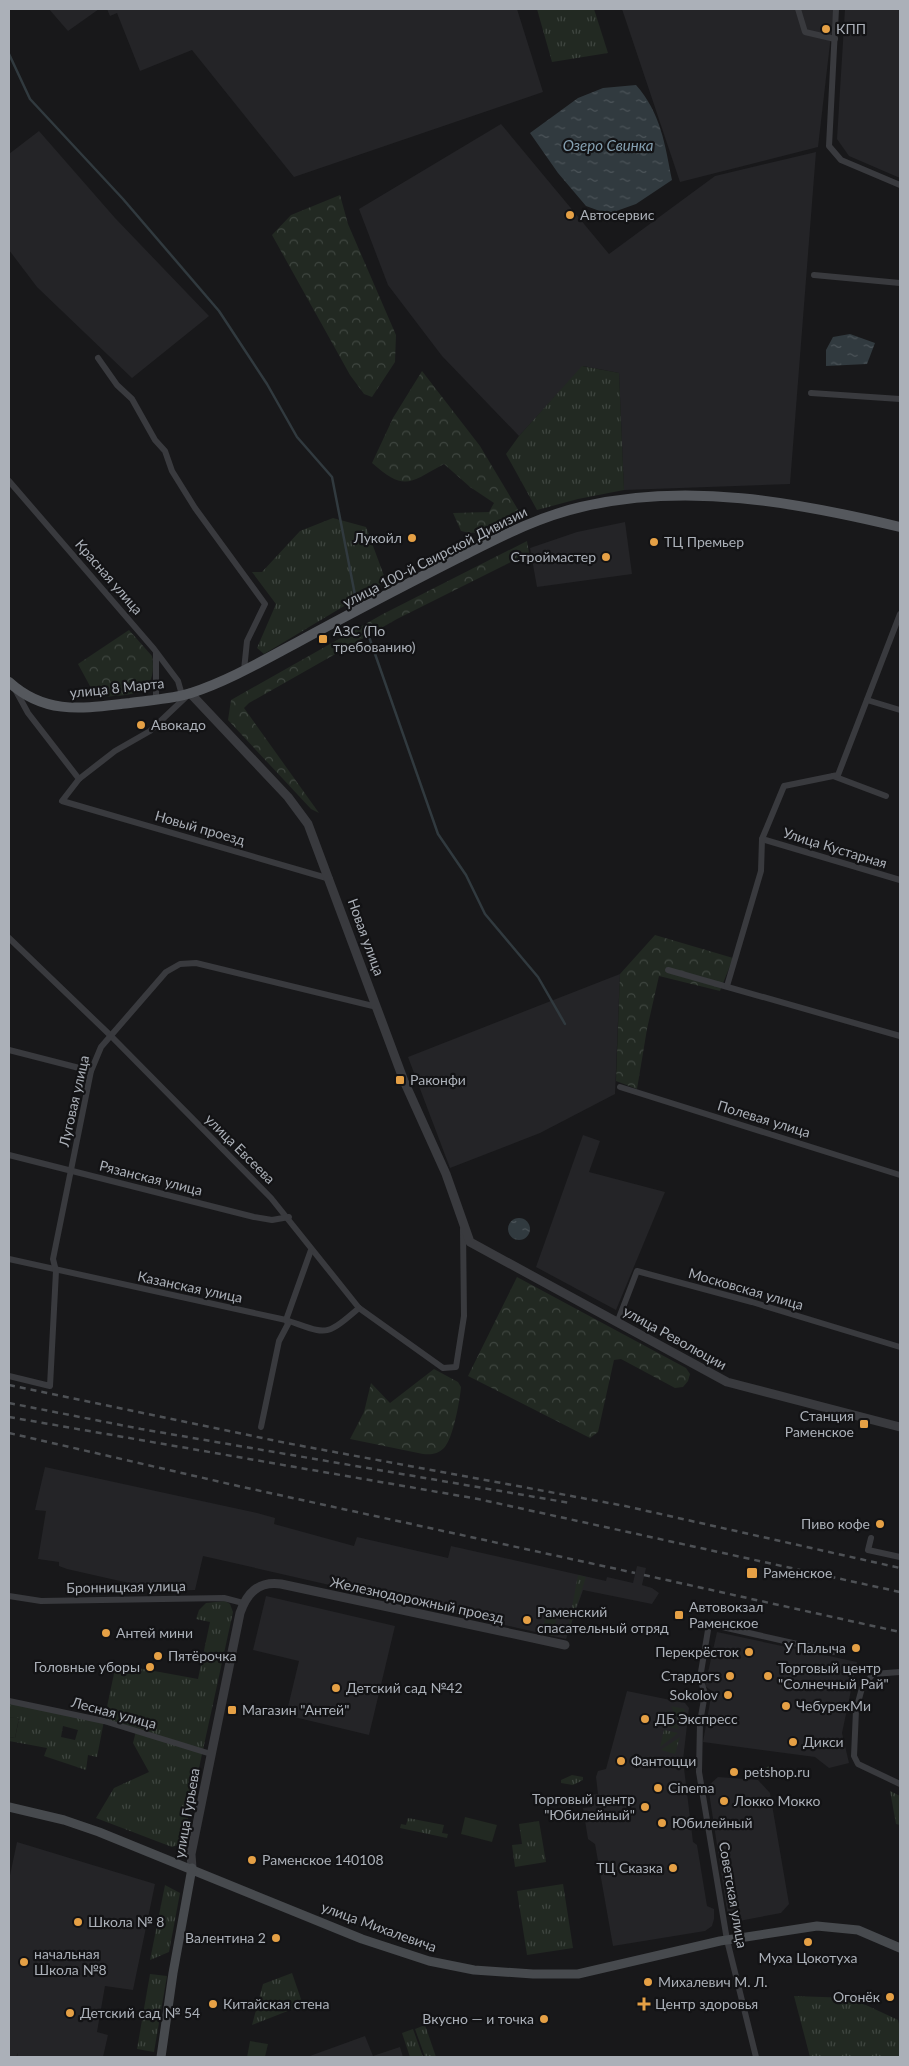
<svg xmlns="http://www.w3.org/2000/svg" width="909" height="2066" viewBox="0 0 909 2066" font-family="Lato,sans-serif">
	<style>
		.built { fill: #242427 }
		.grass { fill: url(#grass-tufts); fill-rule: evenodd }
		.forest { fill: url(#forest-crowns) }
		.garden { fill: #222922 }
		.water { fill: url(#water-ripples) }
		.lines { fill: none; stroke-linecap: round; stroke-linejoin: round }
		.stream { stroke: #313a3f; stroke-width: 2.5 }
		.minor { stroke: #393a3e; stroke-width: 6 }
		.tertiary { stroke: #393a3e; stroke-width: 9 }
		.secondary { stroke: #474a4e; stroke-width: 9 }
		.primary { stroke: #55585d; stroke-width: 10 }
		.rail { stroke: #4e5155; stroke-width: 2.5; stroke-dasharray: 6 5; stroke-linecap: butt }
		.poi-dot { fill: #e5a045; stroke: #131315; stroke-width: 2 }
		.labels { text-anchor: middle; stroke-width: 4.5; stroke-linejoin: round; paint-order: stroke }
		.poi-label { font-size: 14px; fill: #abb0b8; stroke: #131315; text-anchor: start }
		.street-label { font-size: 14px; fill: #abb0b8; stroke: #131315 }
		.water-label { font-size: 15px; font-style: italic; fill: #85a0b1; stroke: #131315 }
	</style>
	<defs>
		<pattern id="grass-tufts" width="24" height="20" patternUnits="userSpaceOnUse" patternTransform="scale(1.25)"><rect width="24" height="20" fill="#222922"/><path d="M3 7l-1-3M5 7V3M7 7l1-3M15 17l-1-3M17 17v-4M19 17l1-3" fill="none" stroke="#3f4640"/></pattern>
		<pattern id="forest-crowns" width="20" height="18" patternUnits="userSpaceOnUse" patternTransform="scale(1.25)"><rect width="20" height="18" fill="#222922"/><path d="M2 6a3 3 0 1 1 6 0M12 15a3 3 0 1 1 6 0" fill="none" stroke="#3f4640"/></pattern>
		<pattern id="water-ripples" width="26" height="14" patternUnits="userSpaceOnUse" patternTransform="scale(1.25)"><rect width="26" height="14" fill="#313a3f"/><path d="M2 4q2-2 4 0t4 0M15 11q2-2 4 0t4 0" fill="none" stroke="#4c5459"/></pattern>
	</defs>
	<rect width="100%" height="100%" fill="#18181a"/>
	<g class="built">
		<path d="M49,9H99L68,31Z"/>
		<path d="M107,9H517L543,92L294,177L192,50L140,71L117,13L110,16Z"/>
		<path d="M622,9H834L818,147L680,182Z"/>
		<path d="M845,9H900V178L849,156L837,139Z"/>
		<path d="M501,124L609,254L715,176L816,152L790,484L624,490L619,373L583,366L519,436L442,356L388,285L359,209Z"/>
		<path d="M39,131L115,218L209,316L132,378L37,287L9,250V154Z"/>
		<path d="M625,522L632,574L537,587L530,548L577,532Z"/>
		<path d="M620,974L615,1094L540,1133L450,1168L408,1057Z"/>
		<path d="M583,1135L600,1141L589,1172L665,1192L616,1310L536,1267Z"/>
		<path d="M45,1467L257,1513L275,1518L274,1524L354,1546L357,1537L448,1558L451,1546L606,1581L607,1577L633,1583L637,1566L646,1568L642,1585L652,1588L659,1593L652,1604L583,1590L566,1639L203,1556L195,1590L164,1591L67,1569L59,1566V1562L38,1559L46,1511L35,1510Z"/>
		<path d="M266,1596L395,1626L369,1735L286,1715L299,1661L253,1650Z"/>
		<path d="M717,1632L857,1662L842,1733L849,1763L829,1768L815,1757L703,1742L712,1691L705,1686Z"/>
		<path d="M627,1691L685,1703L689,1708L683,1760L693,1842L697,1845L707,1906L714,1909V1919L712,1926L705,1931L613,1946L595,1844L588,1839L583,1808L592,1807L590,1795L598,1794L596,1777L598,1771L606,1769Z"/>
		<path d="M718,1777L758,1780L770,1793L789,1904L781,1913L739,1921L728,1917L708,1786Z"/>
		<path d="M17,1842L155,1884L133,1990L105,1986L97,2032L108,2035L103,2057H17L18,2053L16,2057H9V1880Z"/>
		<path d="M365,2036L373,2056L400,2047L403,2057H307Z"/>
	</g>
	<g class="grass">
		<path d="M537,9H594L608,53L552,62Z"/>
		<path d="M582,366L619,373L624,490L578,499L537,510L506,454L519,436Z"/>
		<path d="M333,518L366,527L386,581L264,654L257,648L276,604L252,572H262L300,531Z"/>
		<path d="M578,1575L586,1577L566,1639Z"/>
		<path d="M225,1601L230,1604L233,1612L184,1837L178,1845L172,1847L96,1818L114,1788L149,1772L133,1743L136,1731L104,1721L97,1757L88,1755L86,1770L44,1756L47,1748L9,1741V1737L15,1738L19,1719L9,1717V1701L104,1721L116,1664L198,1679L210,1622L196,1619L199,1610L206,1603ZM63,1726L78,1730L75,1740L61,1737Z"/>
		<path d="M546,1614L553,1615L556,1621L553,1636L542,1633Z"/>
		<path d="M671,1706L685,1709L681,1726Z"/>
		<path d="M668,1709L679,1729L664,1726Z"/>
		<path d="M664,1730L678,1733L660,1747Z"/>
		<path d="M680,1737L675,1754L661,1750Z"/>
		<circle cx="770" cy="1772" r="6"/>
		<path d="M572,1775L583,1777V1780L573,1785L561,1783V1780Z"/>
		<path d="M890,1791L900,1796V1825L896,1824Z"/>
		<path d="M408,1818L444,1825L442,1833L448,1834L447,1838L400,1828L401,1824L406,1825Z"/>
		<path d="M539,1821L546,1862L515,1867L512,1845L522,1844L519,1824Z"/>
		<path d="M563,1884L573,1948L527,1955L517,1891Z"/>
		<path d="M165,1885L180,1893L169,1952L150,1960Z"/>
		<path d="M292,1973L303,2005L252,2025L263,1984Z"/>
		<path d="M150,1974L167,1976L154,2052L137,2049Z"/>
		<path d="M794,1996L851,1998L898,2020L900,2028V2057H810Z"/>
		<path d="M425,2025L436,2057H425L415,2029Z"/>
		<path d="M413,2029L423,2057H410L402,2033Z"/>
	</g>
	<g class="forest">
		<path d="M340,195L348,224L396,335L395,362L372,397L364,394L350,375L272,235L291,215Z"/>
		<path d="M422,371L480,446L520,513C500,529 487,537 461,531L453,513L489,512L494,503L470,487L444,464C409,483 405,492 372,463L393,418Z"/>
		<path d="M527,541L529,553L397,619L249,703L244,708L319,813L311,809L228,720L231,700L383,614Z"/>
		<path d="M129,630L152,656C157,687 142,695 114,696C106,697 97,697 91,692V688L78,664Z"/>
		<path d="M655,935L733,958L720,991L659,976L647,1029L637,1089L616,1081L620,974Z"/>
		<path d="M517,1277L686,1368L690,1374L688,1381L683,1387L675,1388L621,1359L614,1360L598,1432L590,1438L468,1376Z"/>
		<path d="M434,1369L458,1382L461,1387C460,1400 453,1439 444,1448C438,1454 431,1455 423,1454L350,1439L364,1412L371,1383L390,1403Z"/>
	</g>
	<g class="garden">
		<path d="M9,1717L19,1718L15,1738L9,1737Z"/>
		<path d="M465,1817L497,1825L492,1842L461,1834Z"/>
		<path d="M250,2041L268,2044L265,2057H247Z"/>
	</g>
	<g class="water">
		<path d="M636,85C661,113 665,145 672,180L636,204L608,214L586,206L558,173L530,133L578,98L603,88Z"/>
		<path d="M850,334L875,343L867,364L826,366V350L833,337Z"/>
		<circle cx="519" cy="1229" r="11"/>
	</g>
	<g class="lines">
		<g class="stream">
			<path d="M9,54L30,99L123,199L219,311L267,384L297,437L332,477L355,595"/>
			<path d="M367,631L438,834L466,875L485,914L538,977L565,1024"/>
		</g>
		<g class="minor">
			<path d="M798,9L805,32L835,39"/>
			<path d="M836,9L829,146L841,160L900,185"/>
			<path d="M814,275L900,283"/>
			<path d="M98,358L117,385L132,399L155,440L165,451L172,471L195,508L265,604L247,641L244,670"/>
			<path d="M811,393L900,399"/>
			<path d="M9,481L154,649L178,681L182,695"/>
			<path d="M156,653V699"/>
			<path d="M16,691L28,713L79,779"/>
			<path d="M187,696L150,731L115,751L79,779L62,801L330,879"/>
			<path d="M867,700L900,710"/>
			<path d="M833,776L886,796"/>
			<path d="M762,839L900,880"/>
			<path d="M9,938L110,1035L271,1198L359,1308L443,1368L456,1367L464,1316L463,1229"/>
			<path d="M668,970L900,1036"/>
			<path d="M727,986L761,871L762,839L784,786L838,775L900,614"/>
			<path d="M9,1050L91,1071"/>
			<path d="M620,1087L900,1175"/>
			<path d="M9,1155L254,1217L272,1220L289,1217"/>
			<path d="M9,1259L286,1320C328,1334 324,1338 359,1308"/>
			<path d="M617,1323L637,1271L752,1302L900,1347"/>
			<path d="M9,1376L50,1386L56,1271L53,1259L91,1071L101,1047L166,972L180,964L196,963L377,1007"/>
			<path d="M261,1427L279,1341L288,1324L286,1320L311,1250"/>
			<path d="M871,1538L868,1550L900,1557"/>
			<path d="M9,1596L41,1601L224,1598L243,1603"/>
			<path d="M900,1672L873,1674L862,1688L856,1710L854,1756L858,1764L900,1784"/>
			<path d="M9,1701L104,1721L211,1754"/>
			<path d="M756,2057L727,1940L699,1772L700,1722L705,1694L700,1678L709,1624L833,1652"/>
		</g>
		<g class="tertiary">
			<path d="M190,693L288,797L308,824L404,1081L446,1174L470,1242L727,1382L900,1427"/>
			<path d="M192,1868L191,1854L240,1613C247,1593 258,1581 281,1584L565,1645"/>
		</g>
		<g class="secondary">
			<path d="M9,1807L64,1820L99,1832L362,1939L429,1961L474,1970L533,1974H578L720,1941L817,1926L858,1930L900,1948"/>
			<path d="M161,2057L173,1973L192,1868"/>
		</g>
		<path class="primary" d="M9,682C46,716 85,708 130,703C150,700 172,699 191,693C228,681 264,660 298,642C351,613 405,585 458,558C498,538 537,517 581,507C687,482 796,502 900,527"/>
		<g class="rail">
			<path d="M9,1385L286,1443L625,1506L900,1568"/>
			<path d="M9,1403L141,1429L570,1503"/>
			<path d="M9,1417L478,1499L900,1592"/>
			<path d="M9,1433L238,1486L635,1573"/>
			<path d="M644,1575L900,1632"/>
		</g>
	</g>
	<g class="poi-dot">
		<circle cx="826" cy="29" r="5"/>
		<circle cx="570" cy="215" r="5"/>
		<circle cx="412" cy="538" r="5"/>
		<circle cx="654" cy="542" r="5"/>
		<circle cx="606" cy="557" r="5"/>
		<rect x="318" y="634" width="10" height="10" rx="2.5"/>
		<circle cx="141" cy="725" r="5"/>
		<rect x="395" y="1075" width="10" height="10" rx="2.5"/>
		<rect x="859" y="1419" width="10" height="10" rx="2.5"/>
		<circle cx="880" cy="1524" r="5"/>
		<rect x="746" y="1567" width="12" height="12" rx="2.5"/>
		<rect x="674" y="1610" width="10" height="10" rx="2.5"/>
		<circle cx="527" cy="1620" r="5"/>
		<circle cx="106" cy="1633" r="5"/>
		<circle cx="856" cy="1648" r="5"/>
		<circle cx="749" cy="1652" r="5"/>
		<circle cx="158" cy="1656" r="5"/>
		<circle cx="150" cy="1667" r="5"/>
		<circle cx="730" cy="1676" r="5"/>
		<circle cx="768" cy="1676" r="5"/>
		<circle cx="336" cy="1688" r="5"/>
		<circle cx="728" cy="1695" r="5"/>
		<circle cx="786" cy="1706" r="5"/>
		<rect x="227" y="1705" width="10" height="10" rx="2.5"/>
		<circle cx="645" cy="1719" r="5"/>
		<circle cx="793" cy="1742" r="5"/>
		<circle cx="621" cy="1761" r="5"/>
		<circle cx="734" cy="1772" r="5"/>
		<circle cx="658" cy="1788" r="5"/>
		<circle cx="724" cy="1801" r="5"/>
		<circle cx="645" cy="1807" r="5"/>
		<circle cx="662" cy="1823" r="5"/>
		<circle cx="252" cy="1860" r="5"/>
		<circle cx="673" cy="1868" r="5"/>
		<circle cx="78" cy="1922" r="5"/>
		<circle cx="276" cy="1938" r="5"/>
		<circle cx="808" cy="1942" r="5"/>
		<circle cx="24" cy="1962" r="5"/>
		<circle cx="648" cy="1982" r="5"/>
		<circle cx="890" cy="1997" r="5"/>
		<circle cx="213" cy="2004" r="5"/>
		<path d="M641.5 1996.5h5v5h5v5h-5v5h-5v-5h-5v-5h5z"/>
		<circle cx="70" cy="2013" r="5"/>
		<circle cx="544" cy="2019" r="5"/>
	</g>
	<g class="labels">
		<g class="poi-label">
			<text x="836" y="34">КПП</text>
			<text x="580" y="220">Автосервис</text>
			<text x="402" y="543" text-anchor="end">Лукойл</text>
			<text x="664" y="547">ТЦ Премьер</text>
			<text x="596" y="562" text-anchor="end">Строймастер</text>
			<text x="333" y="636">АЗС (По<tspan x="333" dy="16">требованию)</tspan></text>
			<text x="151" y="730">Авокадо</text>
			<text x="410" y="1085">Раконфи</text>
			<text x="854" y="1421" text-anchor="end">Станция<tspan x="854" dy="16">Раменское</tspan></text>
			<text x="870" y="1529" text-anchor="end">Пиво кофе</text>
			<text x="763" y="1578">Раменское</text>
			<text x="689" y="1612">Автовокзал<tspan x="689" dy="16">Раменское</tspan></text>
			<text x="537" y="1617">Раменский<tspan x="537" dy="16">спасательный отряд</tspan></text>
			<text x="116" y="1638">Антей мини</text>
			<text x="846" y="1653" text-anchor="end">У Палыча</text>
			<text x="739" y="1657" text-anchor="end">Перекрёсток</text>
			<text x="168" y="1661">Пятёрочка</text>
			<text x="140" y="1672" text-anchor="end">Головные уборы</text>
			<text x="778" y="1673">Торговый центр<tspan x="778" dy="16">"Солнечный Рай"</tspan></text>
			<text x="720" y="1681" text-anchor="end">Стардогs</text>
			<text x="346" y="1693">Детский сад №42</text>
			<text x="718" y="1700" text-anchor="end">Sokolov</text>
			<text x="796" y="1711">ЧебурекМи</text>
			<text x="242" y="1715">Магазин "Антей"</text>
			<text x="655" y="1724">ДБ Экспресс</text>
			<text x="803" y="1747">Дикси</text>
			<text x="631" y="1766">Фантоцци</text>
			<text x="744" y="1777">petshop.ru</text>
			<text x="668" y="1793">Cinema</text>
			<text x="635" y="1804" text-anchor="end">Торговый центр<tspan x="635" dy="16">"Юбилейный"</tspan></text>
			<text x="734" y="1806">Локко Мокко</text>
			<text x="672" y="1828">Юбилейный</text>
			<text x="262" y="1865">Раменское 140108</text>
			<text x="663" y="1873" text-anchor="end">ТЦ Сказка</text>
			<text x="88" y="1927">Школа № 8</text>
			<text x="266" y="1943" text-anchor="end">Валентина 2</text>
			<text x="34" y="1959">начальная<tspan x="34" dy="16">Школа №8</tspan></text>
			<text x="808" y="1963" text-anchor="middle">Муха Цокотуха</text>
			<text x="658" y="1987">Михалевич М. Л.</text>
			<text x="880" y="2002" text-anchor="end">Огонёк</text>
			<text x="223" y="2009">Китайская стена</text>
			<text x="655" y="2009">Центр здоровья</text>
			<text x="80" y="2018">Детский сад № 54</text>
			<text x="534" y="2024" text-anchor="end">Вкусно — и точка</text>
		</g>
		<g class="street-label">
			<text transform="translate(435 557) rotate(-27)" y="5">улица 100-й Свирской Дивизии</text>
			<text transform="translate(109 577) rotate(49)" y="5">Красная улица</text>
			<text transform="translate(117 688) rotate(-6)" y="5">улица 8 Марта</text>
			<text transform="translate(200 828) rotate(16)" y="5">Новый проезд</text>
			<text transform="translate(835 848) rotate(17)" y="5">Улица Кустарная</text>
			<text transform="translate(366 937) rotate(70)" y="5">Новая улица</text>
			<text transform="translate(74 1101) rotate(-77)" y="5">Луговая улица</text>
			<text transform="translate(764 1119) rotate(17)" y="5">Полевая улица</text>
			<text transform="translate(240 1149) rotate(45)" y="5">улица Евсеева</text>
			<text transform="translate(151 1178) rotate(14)" y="5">Рязанская улица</text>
			<text transform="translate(190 1287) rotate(12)" y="5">Казанская улица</text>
			<text transform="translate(746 1289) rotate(16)" y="5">Московская улица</text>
			<text transform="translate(675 1338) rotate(29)" y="5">улица Революции</text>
			<text transform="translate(126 1587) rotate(-1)" y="5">Бронницкая улица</text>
			<text transform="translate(417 1600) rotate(12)" y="5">Железнодорожный проезд</text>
			<text transform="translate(114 1713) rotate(15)" y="5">Лесная улица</text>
			<text transform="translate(187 1813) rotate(-80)" y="5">улица Гурьева</text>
			<text transform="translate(733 1895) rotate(80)" y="5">Советская улица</text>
			<text transform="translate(379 1927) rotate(20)" y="5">улица Михалевича</text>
		</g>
		<g class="water-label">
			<text x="608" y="151">Озеро Свинка</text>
		</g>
	</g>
	<rect width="909" height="2066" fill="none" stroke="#abb0b8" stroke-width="20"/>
</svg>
